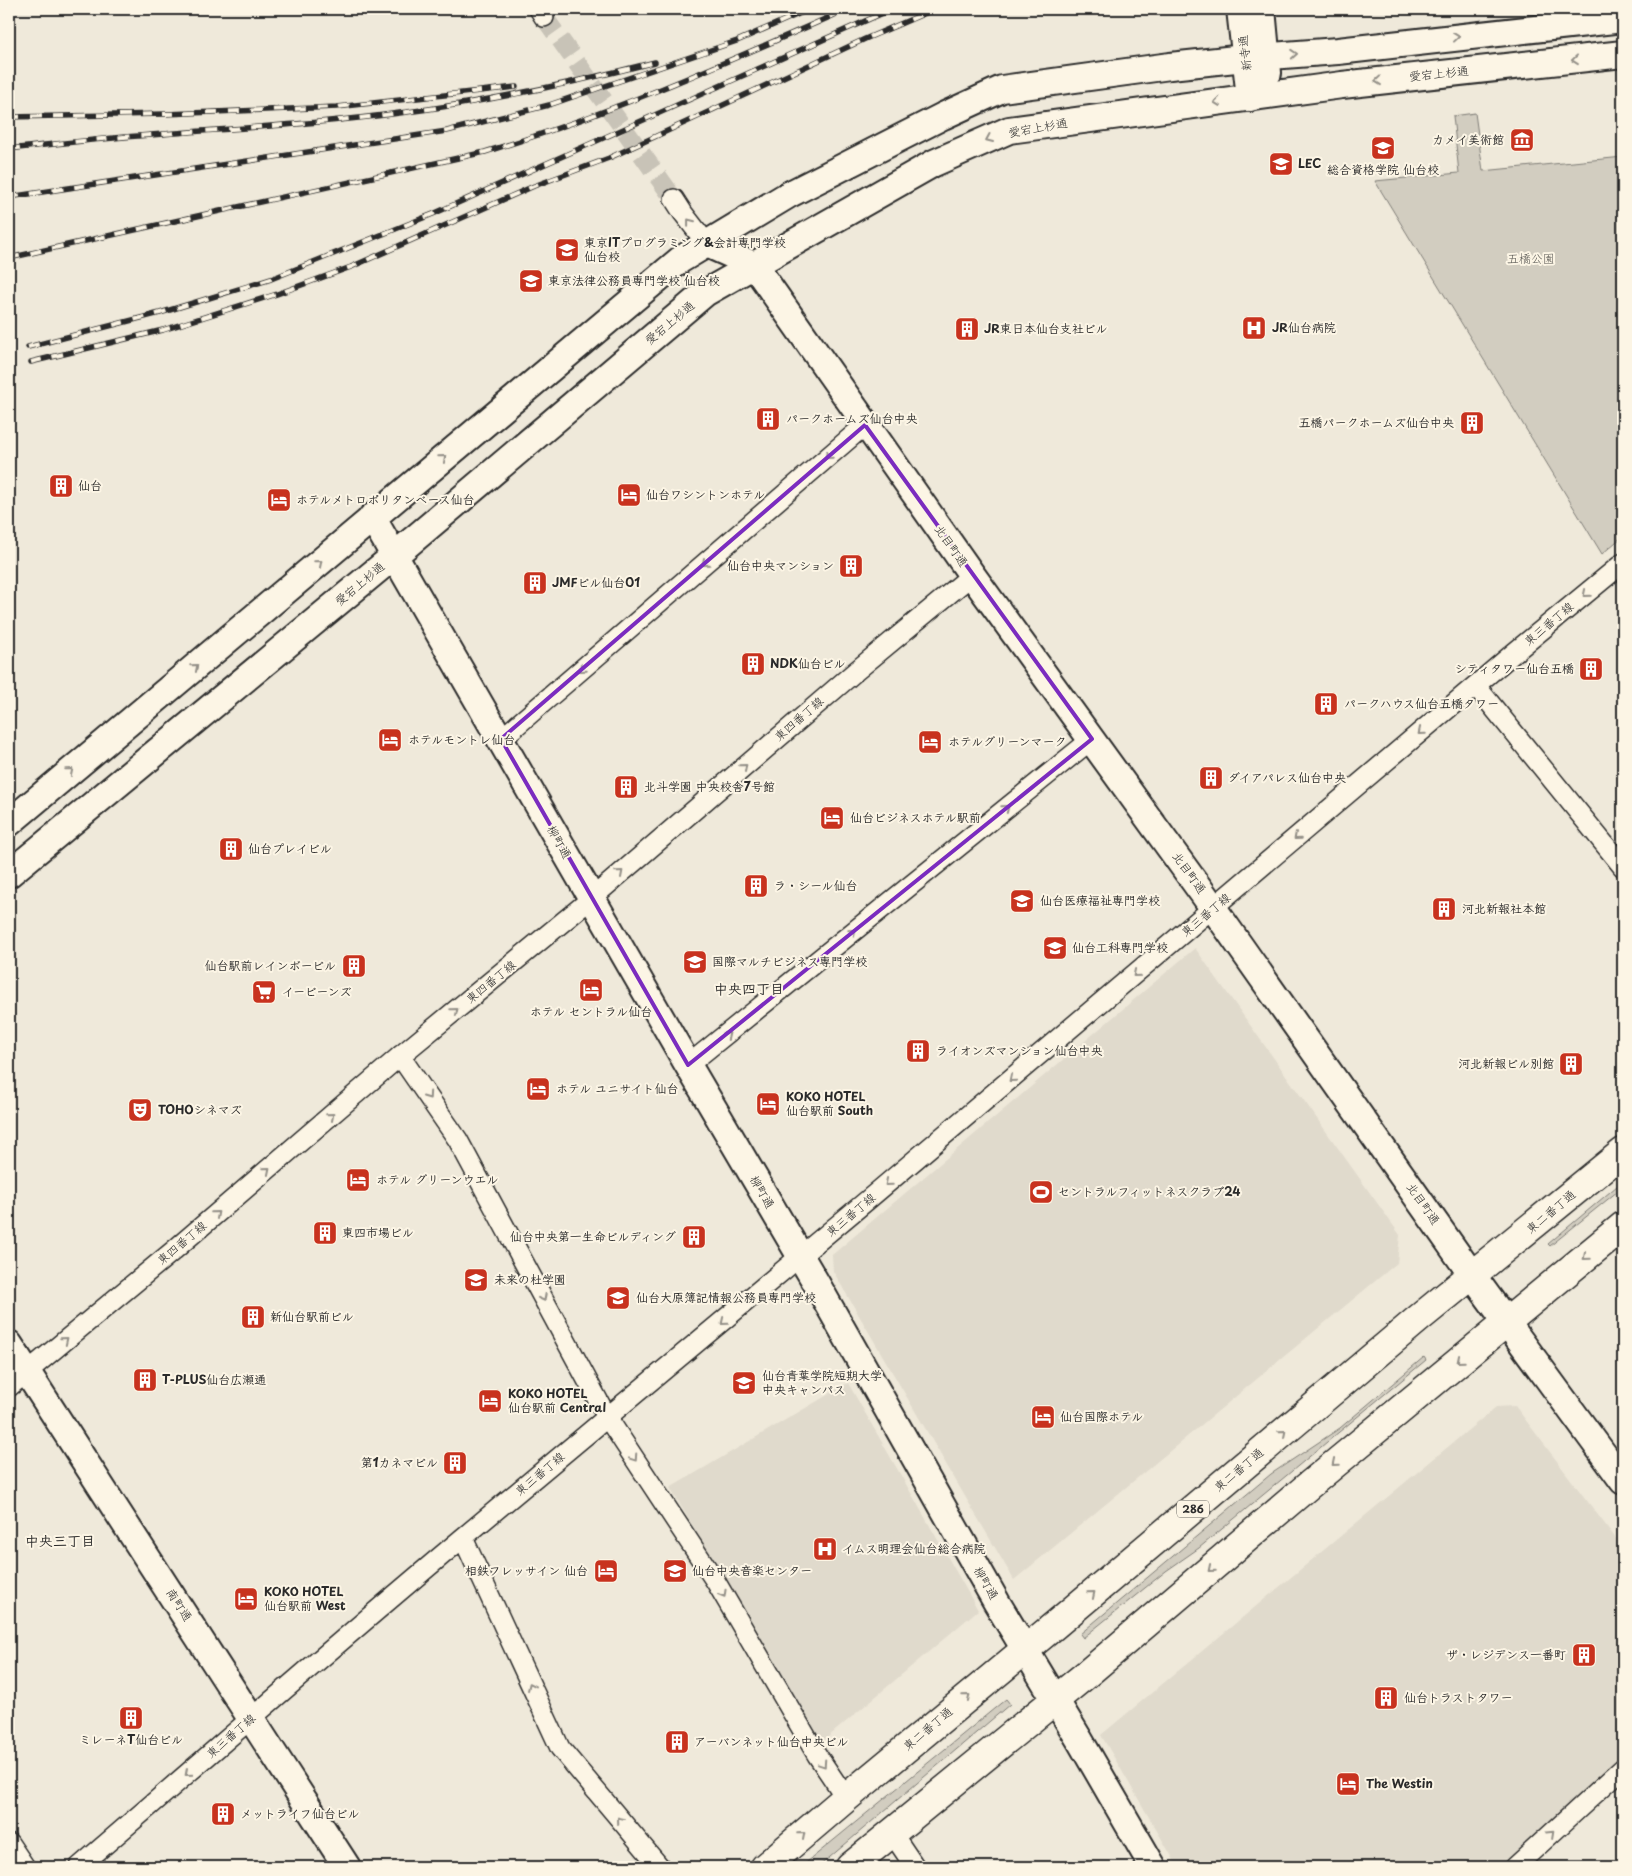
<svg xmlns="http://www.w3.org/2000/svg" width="1632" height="1876" viewBox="0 0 1632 1876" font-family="'Playpen Sans','Klee One',sans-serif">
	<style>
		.built { fill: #e0dacc }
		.green { fill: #d2cdc0; stroke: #7e7c76 }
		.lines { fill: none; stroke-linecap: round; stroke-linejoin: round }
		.street-tunnel { stroke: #c8c3b7; stroke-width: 19; stroke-dasharray: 19 9; stroke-linecap: butt }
		.street-casing { stroke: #2b2b2b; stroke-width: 22 }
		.secondary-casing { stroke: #2b2b2b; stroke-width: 30 }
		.highway-casing { stroke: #2b2b2b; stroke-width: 31 }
		.street { stroke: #fcf5e5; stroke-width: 19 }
		.secondary { stroke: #fcf5e5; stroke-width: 26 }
		.highway { stroke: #fcf5e5; stroke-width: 28 }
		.rail-casing { stroke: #2b2b2b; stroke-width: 5.5 }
		.rail { stroke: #fcf5e5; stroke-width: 4; stroke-dasharray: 11; stroke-linecap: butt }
		.oneway { stroke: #949088 }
		.marked { fill: none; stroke: #7b2cbf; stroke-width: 4; stroke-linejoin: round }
		.labels { text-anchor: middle; stroke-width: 4; stroke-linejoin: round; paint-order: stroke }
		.shield { fill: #fcf5e5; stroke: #6a6863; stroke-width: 1 }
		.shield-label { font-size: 11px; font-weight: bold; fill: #2b2b2b }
		.street-label { font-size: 12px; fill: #2b2b2b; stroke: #fcf5e5 }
		.poi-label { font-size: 12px; font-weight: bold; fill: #2b2b2b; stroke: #fcf5e5; text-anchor: start }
		.park-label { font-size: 12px; fill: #555450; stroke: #fcf5e5 }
		.neighbourhood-label { font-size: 14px; font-weight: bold; fill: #2b2b2b; stroke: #fcf5e5 }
	</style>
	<rect width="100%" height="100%" fill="#efe9da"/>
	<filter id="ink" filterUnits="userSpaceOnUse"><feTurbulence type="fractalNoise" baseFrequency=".02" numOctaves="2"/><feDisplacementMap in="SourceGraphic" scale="10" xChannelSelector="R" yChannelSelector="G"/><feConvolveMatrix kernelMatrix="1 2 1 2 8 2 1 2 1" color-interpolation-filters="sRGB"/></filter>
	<g filter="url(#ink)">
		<g class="built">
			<path d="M1195,948L1400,1235L1397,1263L1014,1580L833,1271L832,1255Z"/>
			<path d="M848,1383L978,1610L822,1742L670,1488Z"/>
			<path d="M1515,1406L1623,1548V1757L1504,1867H1178L1101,1735L1496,1407Z"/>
		</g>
		<g class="green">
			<path d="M1475,113L1483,171L1623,157V536L1602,554L1375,181L1459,173L1453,116Z"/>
			<path d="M1623,1181V1187L1550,1246L1548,1244Z"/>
			<path d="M1424,1357L1426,1360L1199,1548L1166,1571L1083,1638L1080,1634L1271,1474L1340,1428Z"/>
			<path d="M1006,1699L1010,1704L823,1863L816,1867H801Z"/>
		</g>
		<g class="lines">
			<path class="street-tunnel" d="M544,17L674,199"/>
			<defs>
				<g id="street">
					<path d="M539,9L544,17"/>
					<path d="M674,199L683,213L707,244"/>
					<path d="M1476,686L1623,867"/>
					<path d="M501,739L865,425"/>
					<path d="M400,1056L458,1140L607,1417L716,1582L817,1755L846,1798"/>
					<path d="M688,1065L1092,739"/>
					<path d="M9,1387L173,1251L400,1056L592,898L856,671L972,575"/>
					<path d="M463,1538L560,1748L660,1867"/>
					<path d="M892,1833L915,1867"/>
					<path d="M9,1843L25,1867"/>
					<path d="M79,1867C205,1759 331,1648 459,1541C813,1247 1165,951 1515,652L1623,563"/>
					<path d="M1515,1867L1623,1768"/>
				</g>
				<g id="secondary">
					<path d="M1240,9L1250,98"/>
					<path d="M1262,9L1268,73"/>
					<path d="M707,244L754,265L972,575L1204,895L1472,1275L1623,1481"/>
					<path d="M372,517L688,1065L815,1281L997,1603L1079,1739L1153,1867"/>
					<path d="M9,823L680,260L788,195L943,116L1002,89L1170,66L1245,58L1338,51L1623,19"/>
					<path d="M9,874L394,556L705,293L934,163L1009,130L1342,85L1623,54"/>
					<path d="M9,1344L347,1867"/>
				</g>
				<g id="highway">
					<path d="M765,1867L846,1798L1055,1625L1418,1319L1623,1152"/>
					<path d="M850,1867L1088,1673L1308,1486L1623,1226"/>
				</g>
			</defs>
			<use href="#street" class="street-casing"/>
			<use href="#secondary" class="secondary-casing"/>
			<use href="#highway" class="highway-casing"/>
			<use href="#street" class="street"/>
			<use href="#secondary" class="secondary"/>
			<use href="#highway" class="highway"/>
			<defs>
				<g id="rail">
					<path d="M9,117L166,114L337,107L516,87"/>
					<path d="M9,149C56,144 104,138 151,135C237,128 322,124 407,112C491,101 573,83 655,62"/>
					<path d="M9,197L447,131L549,105L737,41L810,9"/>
					<path d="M9,258L485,152C610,114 729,61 848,9"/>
					<path d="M28,347L160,313L271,279L433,214L892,9"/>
					<path d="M31,362L163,330L277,294L351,267L534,186L609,158L865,39L935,9"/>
				</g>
			</defs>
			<use href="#rail" class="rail-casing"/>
			<use href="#rail" class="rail"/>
		</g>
		<defs><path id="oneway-chevron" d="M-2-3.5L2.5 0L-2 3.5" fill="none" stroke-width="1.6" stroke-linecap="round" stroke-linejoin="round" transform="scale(1.25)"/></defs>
		<g class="oneway">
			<use href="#oneway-chevron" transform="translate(1456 37) rotate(-6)"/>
			<use href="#oneway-chevron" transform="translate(1294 54) rotate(-4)"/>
			<use href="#oneway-chevron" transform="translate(1575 60) rotate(174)"/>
			<use href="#oneway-chevron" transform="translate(1378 81) rotate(174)"/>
			<use href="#oneway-chevron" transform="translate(1217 102) rotate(173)"/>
			<use href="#oneway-chevron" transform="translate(989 139) rotate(156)"/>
			<use href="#oneway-chevron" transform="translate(690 222) rotate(-128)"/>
			<use href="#oneway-chevron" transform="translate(828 456) rotate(139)"/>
			<use href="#oneway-chevron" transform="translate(443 458) rotate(-40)"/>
			<use href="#oneway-chevron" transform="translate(319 563) rotate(-40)"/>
			<use href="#oneway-chevron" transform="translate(705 563) rotate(139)"/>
			<use href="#oneway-chevron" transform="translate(1586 594) rotate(140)"/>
			<use href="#oneway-chevron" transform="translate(195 667) rotate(-40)"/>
			<use href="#oneway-chevron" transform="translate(582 669) rotate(139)"/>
			<use href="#oneway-chevron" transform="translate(1421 732) rotate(140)"/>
			<use href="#oneway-chevron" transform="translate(744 767) rotate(-41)"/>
			<use href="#oneway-chevron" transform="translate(70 771) rotate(-40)"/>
			<use href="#oneway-chevron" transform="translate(1006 808) rotate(-39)"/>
			<use href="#oneway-chevron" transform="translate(1297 837) rotate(139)"/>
			<use href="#oneway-chevron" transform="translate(620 873) rotate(-41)"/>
			<use href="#oneway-chevron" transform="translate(853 932) rotate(-39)"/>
			<use href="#oneway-chevron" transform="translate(1136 974) rotate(140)"/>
			<use href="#oneway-chevron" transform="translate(455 1011) rotate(-39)"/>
			<use href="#oneway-chevron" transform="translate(727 1035) rotate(-39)"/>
			<use href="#oneway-chevron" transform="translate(1012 1079) rotate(140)"/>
			<use href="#oneway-chevron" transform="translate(428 1096) rotate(55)"/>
			<use href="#oneway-chevron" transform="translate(331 1116) rotate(-41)"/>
			<use href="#oneway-chevron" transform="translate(267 1170) rotate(-40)"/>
			<use href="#oneway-chevron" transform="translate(888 1183) rotate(140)"/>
			<use href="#oneway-chevron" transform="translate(216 1214) rotate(-41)"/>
			<use href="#oneway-chevron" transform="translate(1586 1257) rotate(140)"/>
			<use href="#oneway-chevron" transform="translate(543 1298) rotate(62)"/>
			<use href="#oneway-chevron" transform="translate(724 1322) rotate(141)"/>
			<use href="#oneway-chevron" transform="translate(65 1340) rotate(-39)"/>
			<use href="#oneway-chevron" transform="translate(1460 1360) rotate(140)"/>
			<use href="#oneway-chevron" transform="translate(1283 1433) rotate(-40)"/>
			<use href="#oneway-chevron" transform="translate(634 1458) rotate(56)"/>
			<use href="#oneway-chevron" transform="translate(1335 1463) rotate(140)"/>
			<use href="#oneway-chevron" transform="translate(1211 1569) rotate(140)"/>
			<use href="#oneway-chevron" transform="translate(723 1594) rotate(60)"/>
			<use href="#oneway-chevron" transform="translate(1092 1594) rotate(-40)"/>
			<use href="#oneway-chevron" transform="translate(531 1686) rotate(-115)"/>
			<use href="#oneway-chevron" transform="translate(967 1697) rotate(-40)"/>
			<use href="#oneway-chevron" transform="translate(823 1764) rotate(56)"/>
			<use href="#oneway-chevron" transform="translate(188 1773) rotate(139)"/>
			<use href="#oneway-chevron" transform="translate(620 1820) rotate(-130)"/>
			<use href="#oneway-chevron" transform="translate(1551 1834) rotate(-43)"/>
			<use href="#oneway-chevron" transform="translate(802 1835) rotate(-41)"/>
		</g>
	</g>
	<path class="marked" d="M865,425L1092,739L688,1065L501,739Z"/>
	<defs>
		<symbol id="museum-square" viewBox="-11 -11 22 22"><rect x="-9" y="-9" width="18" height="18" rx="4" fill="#c8321e" stroke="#fcf5e5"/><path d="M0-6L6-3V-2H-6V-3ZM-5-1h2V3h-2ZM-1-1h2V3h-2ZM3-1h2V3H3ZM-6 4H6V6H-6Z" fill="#fff"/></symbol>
		<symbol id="school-square" viewBox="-11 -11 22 22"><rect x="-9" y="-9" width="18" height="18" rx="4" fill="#c8321e" stroke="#fcf5e5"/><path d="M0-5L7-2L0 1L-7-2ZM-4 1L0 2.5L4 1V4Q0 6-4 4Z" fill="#fff"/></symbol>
		<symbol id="university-square" viewBox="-11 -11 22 22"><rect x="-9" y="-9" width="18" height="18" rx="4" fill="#c8321e" stroke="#fcf5e5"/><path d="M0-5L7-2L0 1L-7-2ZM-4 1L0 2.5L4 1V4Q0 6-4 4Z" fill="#fff"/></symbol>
		<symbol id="hospital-square" viewBox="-11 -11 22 22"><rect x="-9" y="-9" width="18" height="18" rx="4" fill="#c8321e" stroke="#fcf5e5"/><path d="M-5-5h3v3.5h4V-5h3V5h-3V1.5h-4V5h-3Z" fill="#fff"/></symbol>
		<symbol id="building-square" viewBox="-11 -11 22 22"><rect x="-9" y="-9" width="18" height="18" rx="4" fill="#c8321e" stroke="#fcf5e5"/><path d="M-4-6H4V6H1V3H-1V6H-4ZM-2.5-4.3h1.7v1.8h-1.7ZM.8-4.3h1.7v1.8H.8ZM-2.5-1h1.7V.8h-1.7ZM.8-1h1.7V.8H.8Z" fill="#fff"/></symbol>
		<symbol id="hotel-square" viewBox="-11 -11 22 22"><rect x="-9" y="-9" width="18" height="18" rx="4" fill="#c8321e" stroke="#fcf5e5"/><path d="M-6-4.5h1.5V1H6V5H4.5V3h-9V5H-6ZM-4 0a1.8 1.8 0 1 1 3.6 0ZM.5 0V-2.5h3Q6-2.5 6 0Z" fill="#fff"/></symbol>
		<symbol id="supermarket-square" viewBox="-11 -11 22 22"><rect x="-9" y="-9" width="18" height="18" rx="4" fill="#c8321e" stroke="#fcf5e5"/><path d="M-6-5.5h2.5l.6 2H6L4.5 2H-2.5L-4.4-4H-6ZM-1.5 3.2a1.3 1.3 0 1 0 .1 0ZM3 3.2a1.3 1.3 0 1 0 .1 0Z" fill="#fff"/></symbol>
		<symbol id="theatre-square" viewBox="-11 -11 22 22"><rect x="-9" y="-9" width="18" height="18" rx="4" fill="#c8321e" stroke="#fcf5e5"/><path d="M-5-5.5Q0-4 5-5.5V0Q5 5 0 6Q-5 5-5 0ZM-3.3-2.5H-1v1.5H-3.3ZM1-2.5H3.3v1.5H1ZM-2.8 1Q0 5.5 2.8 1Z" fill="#fff"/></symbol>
		<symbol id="stadium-square" viewBox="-11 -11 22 22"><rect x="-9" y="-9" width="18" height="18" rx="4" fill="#c8321e" stroke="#fcf5e5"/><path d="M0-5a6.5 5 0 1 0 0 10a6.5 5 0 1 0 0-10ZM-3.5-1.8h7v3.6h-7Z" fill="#fff"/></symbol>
	</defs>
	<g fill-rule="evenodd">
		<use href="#museum-square" x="1508" y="126" width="28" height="28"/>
		<use href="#school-square" x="1369" y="134" width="28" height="28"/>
		<use href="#school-square" x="1267" y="150" width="28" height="28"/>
		<use href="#university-square" x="553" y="236" width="28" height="28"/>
		<use href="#university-square" x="517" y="267" width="28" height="28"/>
		<use href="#hospital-square" x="1240" y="314" width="28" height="28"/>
		<use href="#building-square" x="953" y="315" width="28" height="28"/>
		<use href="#building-square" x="754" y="405" width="28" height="28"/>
		<use href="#building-square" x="1458" y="409" width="28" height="28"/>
		<use href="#building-square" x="47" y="472" width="28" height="28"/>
		<use href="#hotel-square" x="615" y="481" width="28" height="28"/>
		<use href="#hotel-square" x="265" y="486" width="28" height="28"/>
		<use href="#building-square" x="837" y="552" width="28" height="28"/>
		<use href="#building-square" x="521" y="569" width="28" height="28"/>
		<use href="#building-square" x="739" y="650" width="28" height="28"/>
		<use href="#building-square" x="1577" y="655" width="28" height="28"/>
		<use href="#building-square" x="1312" y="690" width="28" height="28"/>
		<use href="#hotel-square" x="376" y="726" width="28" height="28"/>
		<use href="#hotel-square" x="916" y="728" width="28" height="28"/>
		<use href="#building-square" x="1197" y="764" width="28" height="28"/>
		<use href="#building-square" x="612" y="773" width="28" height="28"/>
		<use href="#hotel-square" x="818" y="804" width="28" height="28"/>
		<use href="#building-square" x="217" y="835" width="28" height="28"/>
		<use href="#building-square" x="742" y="872" width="28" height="28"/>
		<use href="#university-square" x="1008" y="887" width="28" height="28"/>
		<use href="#building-square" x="1430" y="895" width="28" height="28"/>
		<use href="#university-square" x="1041" y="934" width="28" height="28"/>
		<use href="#university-square" x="681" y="948" width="28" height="28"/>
		<use href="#building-square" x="340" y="952" width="28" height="28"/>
		<use href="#hotel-square" x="577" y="976" width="28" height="28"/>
		<use href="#supermarket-square" x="250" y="978" width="28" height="28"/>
		<use href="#building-square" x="904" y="1037" width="28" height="28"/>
		<use href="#building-square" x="1557" y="1050" width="28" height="28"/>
		<use href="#hotel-square" x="524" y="1075" width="28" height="28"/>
		<use href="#hotel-square" x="754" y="1090" width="28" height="28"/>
		<use href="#theatre-square" x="126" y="1096" width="28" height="28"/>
		<use href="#hotel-square" x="344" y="1166" width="28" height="28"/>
		<use href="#stadium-square" x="1027" y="1178" width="28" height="28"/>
		<use href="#building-square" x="311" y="1219" width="28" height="28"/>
		<use href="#building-square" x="680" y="1223" width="28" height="28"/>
		<use href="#school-square" x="462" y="1266" width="28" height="28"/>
		<use href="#university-square" x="604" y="1284" width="28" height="28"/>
		<use href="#building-square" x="239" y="1303" width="28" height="28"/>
		<use href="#building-square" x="131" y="1366" width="28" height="28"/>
		<use href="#university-square" x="730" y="1369" width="28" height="28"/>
		<use href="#hotel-square" x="476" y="1387" width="28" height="28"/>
		<use href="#hotel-square" x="1029" y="1403" width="28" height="28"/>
		<use href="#building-square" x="441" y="1449" width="28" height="28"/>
		<use href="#hospital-square" x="811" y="1535" width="28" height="28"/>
		<use href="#hotel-square" x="592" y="1557" width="28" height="28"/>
		<use href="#school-square" x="661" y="1557" width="28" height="28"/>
		<use href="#hotel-square" x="232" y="1585" width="28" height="28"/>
		<use href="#building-square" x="1570" y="1641" width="28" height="28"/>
		<use href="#building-square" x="1372" y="1684" width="28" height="28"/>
		<use href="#building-square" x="117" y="1704" width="28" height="28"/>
		<use href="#building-square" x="663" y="1728" width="28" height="28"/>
		<use href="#hotel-square" x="1334" y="1770" width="28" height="28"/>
		<use href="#building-square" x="209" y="1800" width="28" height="28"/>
	</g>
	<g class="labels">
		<rect class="shield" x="1177" y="1500.5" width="32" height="17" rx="4"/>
		<g class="shield-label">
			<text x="1193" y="1513">286</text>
		</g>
		<g class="street-label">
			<text transform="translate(1245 53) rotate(-97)" y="4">新寺通</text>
			<text transform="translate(1439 74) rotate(-6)" y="4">愛宕上杉通</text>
			<text transform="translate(1038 128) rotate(-10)" y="4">愛宕上杉通</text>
			<text transform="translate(670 323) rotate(-40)" y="4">愛宕上杉通</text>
			<text transform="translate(951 546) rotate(55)" y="4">北目町通</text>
			<text transform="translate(360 584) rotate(-40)" y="4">愛宕上杉通</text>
			<text transform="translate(1549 624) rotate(-40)" y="4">東三番丁線</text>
			<text transform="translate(799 719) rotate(-41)" y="4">東四番丁線</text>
			<text transform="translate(559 842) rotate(61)" y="4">柳町通</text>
			<text transform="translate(1189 873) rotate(54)" y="4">北目町通</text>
			<text transform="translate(1206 915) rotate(-40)" y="4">東三番丁線</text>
			<text transform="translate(491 982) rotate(-39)" y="4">東四番丁線</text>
			<text transform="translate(762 1192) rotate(60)" y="4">柳町通</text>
			<text transform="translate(1423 1204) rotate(55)" y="4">北目町通</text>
			<text transform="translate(1551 1212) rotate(-40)" y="4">東二番丁通</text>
			<text transform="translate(851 1215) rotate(-40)" y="4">東三番丁線</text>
			<text transform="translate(182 1243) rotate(-40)" y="4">東四番丁線</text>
			<text transform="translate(1239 1470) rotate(-40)" y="4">東二番丁通</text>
			<text transform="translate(540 1474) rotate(-40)" y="4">東三番丁線</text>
			<text transform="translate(986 1583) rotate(60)" y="4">柳町通</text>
			<text transform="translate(179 1605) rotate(57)" y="4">南町通</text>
			<text transform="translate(928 1729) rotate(-40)" y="4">東二番丁通</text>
			<text transform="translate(231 1736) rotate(-41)" y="4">東三番丁線</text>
		</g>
		<g class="poi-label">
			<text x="1504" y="144" text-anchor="end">カメイ美術館</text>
			<text x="1298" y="168">LEC</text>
			<text x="1383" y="174" text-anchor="middle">総合資格学院 仙台校</text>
			<text x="584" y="247">東京ITプログラミング&amp;会計専門学校<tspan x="584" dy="14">仙台校</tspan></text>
			<text x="548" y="285">東京法律公務員専門学校 仙台校</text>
			<text x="1272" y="332">JR仙台病院</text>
			<text x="984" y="333">JR東日本仙台支社ビル</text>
			<text x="786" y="423">パークホームズ仙台中央</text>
			<text x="1454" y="427" text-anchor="end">五橋パークホームズ仙台中央</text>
			<text x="78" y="490">仙台</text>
			<text x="646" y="499">仙台ワシントンホテル</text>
			<text x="296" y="504">ホテルメトロポリタンベース仙台</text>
			<text x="834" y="570" text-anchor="end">仙台中央マンション</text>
			<text x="552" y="587">JMFビル仙台01</text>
			<text x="770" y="668">NDK仙台ビル</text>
			<text x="1574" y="673" text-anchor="end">シティタワー仙台五橋</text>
			<text x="1344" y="708">パークハウス仙台五橋タワー</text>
			<text x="408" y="744">ホテルモントレ仙台</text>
			<text x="948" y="746">ホテルグリーンマーク</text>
			<text x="1228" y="782">ダイアパレス仙台中央</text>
			<text x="644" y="791">北斗学園 中央校舎7号館</text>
			<text x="850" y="822">仙台ビジネスホテル駅前</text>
			<text x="248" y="853">仙台プレイビル</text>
			<text x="774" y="890">ラ・シール仙台</text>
			<text x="1040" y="905">仙台医療福祉専門学校</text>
			<text x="1462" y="913">河北新報社本館</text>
			<text x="1072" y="952">仙台工科専門学校</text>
			<text x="712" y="966">国際マルチビジネス専門学校</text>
			<text x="336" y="970" text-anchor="end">仙台駅前レインボービル</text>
			<text x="282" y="996">イービーンズ</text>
			<text x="591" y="1016" text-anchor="middle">ホテル セントラル仙台</text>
			<text x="936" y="1055">ライオンズマンション仙台中央</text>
			<text x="1554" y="1068" text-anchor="end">河北新報ビル別館</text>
			<text x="556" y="1093">ホテル ユニサイト仙台</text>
			<text x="786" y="1101">KOKO HOTEL<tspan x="786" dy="14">仙台駅前 South</tspan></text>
			<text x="158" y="1114">TOHOシネマズ</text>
			<text x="376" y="1184">ホテル グリーンウエル</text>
			<text x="1058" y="1196">セントラルフィットネスクラブ24</text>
			<text x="342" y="1237">東四市場ビル</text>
			<text x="676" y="1241" text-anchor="end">仙台中央第一生命ビルディング</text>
			<text x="494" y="1284">未来の杜学園</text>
			<text x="636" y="1302">仙台大原簿記情報公務員専門学校</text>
			<text x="270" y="1321">新仙台駅前ビル</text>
			<text x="762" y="1380">仙台青葉学院短期大学<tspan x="762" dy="14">中央キャンパス</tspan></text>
			<text x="162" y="1384">T-PLUS仙台広瀬通</text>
			<text x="508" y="1398">KOKO HOTEL<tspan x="508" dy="14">仙台駅前 Central</tspan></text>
			<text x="1060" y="1421">仙台国際ホテル</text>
			<text x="438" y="1467" text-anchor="end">第1カネマビル</text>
			<text x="842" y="1553">イムス明理会仙台総合病院</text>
			<text x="588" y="1575" text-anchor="end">相鉄フレッサイン 仙台</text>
			<text x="692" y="1575">仙台中央音楽センター</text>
			<text x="264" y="1596">KOKO HOTEL<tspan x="264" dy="14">仙台駅前 West</tspan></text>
			<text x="1566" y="1659" text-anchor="end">ザ・レジデンス一番町</text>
			<text x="1404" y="1702">仙台トラストタワー</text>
			<text x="131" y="1744" text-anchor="middle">ミレーネT仙台ビル</text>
			<text x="694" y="1746">アーバンネット仙台中央ビル</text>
			<text x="1366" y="1788">The Westin</text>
			<text x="240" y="1818">メットライフ仙台ビル</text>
		</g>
		<g class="park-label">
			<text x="1531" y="263">五橋公園</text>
		</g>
		<g class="neighbourhood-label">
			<text x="749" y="994">中央四丁目</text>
			<text x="60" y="1546">中央三丁目</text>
		</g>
	</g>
	<rect width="1632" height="1876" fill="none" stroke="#fcf5e5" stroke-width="30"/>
	<rect x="15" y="15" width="1602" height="1846" fill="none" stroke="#2b2b2b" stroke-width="2" filter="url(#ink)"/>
</svg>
